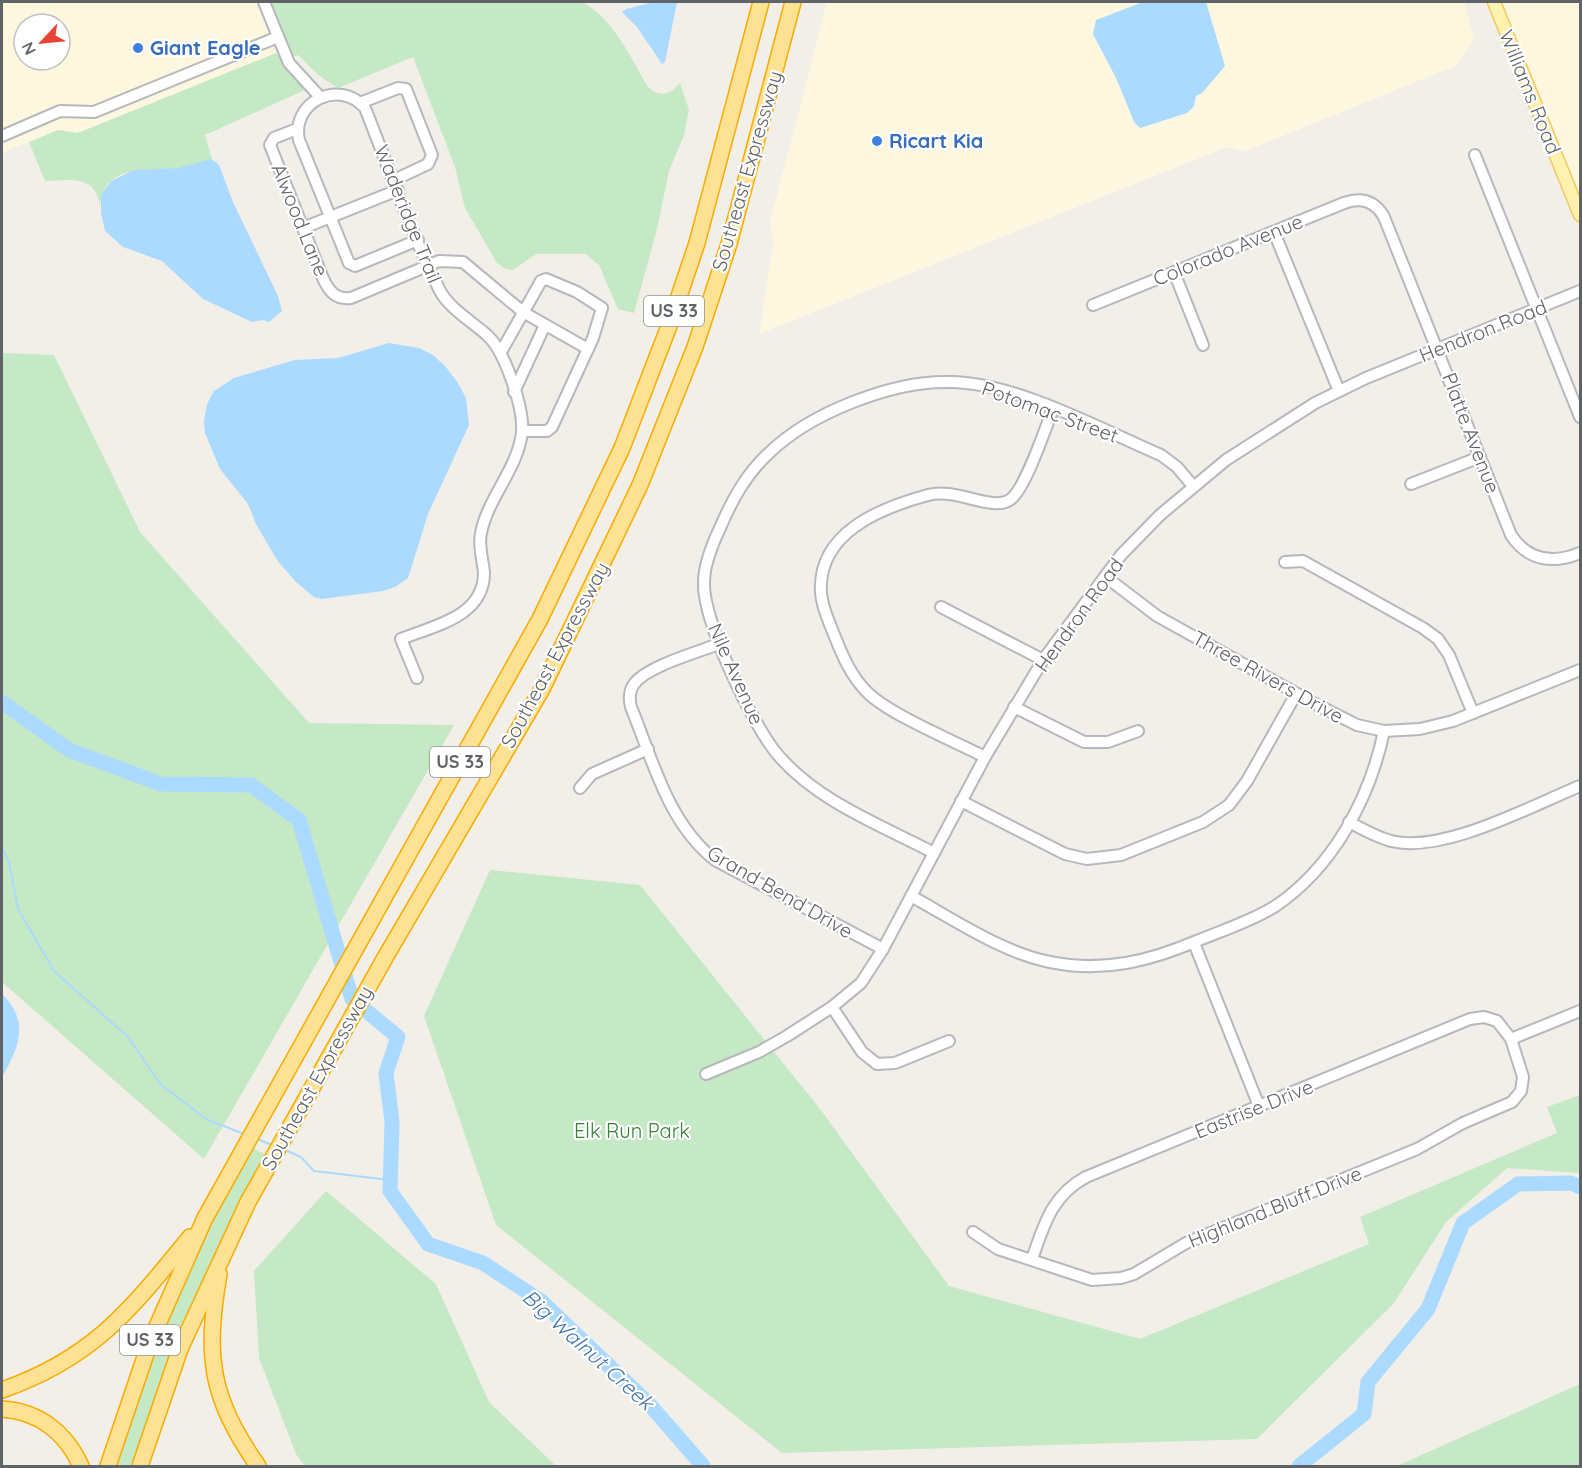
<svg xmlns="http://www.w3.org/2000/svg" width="1582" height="1468" viewBox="0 0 1582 1468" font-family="Quicksand,sans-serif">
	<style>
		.commercial { fill: #fef7e0; fill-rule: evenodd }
		.green { fill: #c5e8c5 }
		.water { fill: #aadaff }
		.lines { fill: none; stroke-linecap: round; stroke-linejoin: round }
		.stream { stroke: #aadaff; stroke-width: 2 }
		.river { stroke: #aadaff; stroke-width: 15 }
		.minor-casing { stroke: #b5b8bc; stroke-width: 14 }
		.major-casing { stroke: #f2c960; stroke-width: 15 }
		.highway-casing { stroke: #f9ab00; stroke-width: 18 }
		.minor { stroke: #fff; stroke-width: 10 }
		.major { stroke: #fff2af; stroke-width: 12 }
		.highway { stroke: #fde293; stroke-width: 15 }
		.shop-dot { fill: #3f7fe0; stroke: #fff; stroke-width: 2 }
		.labels { text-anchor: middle; stroke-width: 4.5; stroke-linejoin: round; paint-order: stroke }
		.shield { fill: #fff; stroke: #8f9295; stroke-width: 1.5 }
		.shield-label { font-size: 18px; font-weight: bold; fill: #5f6368 }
		.shop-label { font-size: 20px; font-weight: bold; fill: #366cbe; stroke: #fff; text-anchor: start }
		.street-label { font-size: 20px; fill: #5f6368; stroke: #fff }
		.park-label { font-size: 20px; fill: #348238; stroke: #fff }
		.water-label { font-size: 21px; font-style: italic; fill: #4174aa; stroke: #fff }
	</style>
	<rect width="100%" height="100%" fill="#f1efe8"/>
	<g class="commercial">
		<path d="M2,2H256L276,53L77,133L58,130L2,153ZM24,24H60V60H24Z"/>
		<path d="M827,2H1464L1474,39L1455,66L1243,152L1227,147L759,334L774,240L770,223Z"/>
		<path d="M1499,2H1580V200Z"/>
	</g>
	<g class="green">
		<path d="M271,2H582C614,19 630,57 648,87C660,98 670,95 680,83L689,110L684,135L669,171L657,229L634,313L618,309L599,265L586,254H536L513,270L506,269L497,263L465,208L455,167L413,57L338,88L318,75L298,55L293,57Z"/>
		<path d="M276,53L307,89L205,135L212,159C201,163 191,166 180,168C149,172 104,162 100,206C95,174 71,180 45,181L29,142L58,130L78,133Z"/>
		<path d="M2,353L54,355L140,532L309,723L454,725L204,1159L2,982Z"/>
		<path d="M490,870L640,885L820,1109L949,1286L1140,1339L1369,1244L1360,1217L1557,1133L1547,1107L1580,1095V1173L1507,1168L1446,1222L1394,1303L1257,1439L782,1453L496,1225L424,1016Z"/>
		<path d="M251,1147L266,1155L221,1241L196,1297L134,1466H114L145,1369L203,1236Z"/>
		<path d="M326,1191L436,1284L489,1402L556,1466H305L296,1454L259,1358L254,1271Z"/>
		<path d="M1580,1384V1466H1397Z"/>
	</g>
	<g class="water">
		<path d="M654,2H677L665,62L662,64L637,27L622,12L626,9Z"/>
		<path d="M1143,2H1206L1225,66L1202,93L1196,96L1194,106L1187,113L1140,128L1134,122L1117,80L1093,34L1096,20Z"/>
		<path d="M212,159L219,165L233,202L278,296L282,311L269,322L262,320L252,322L203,299L162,261L123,247L105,231L101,213V195L111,181L134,170L178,168Z"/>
		<path d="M389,343L419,348L433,355L445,366L458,383L466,398L469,425L428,514L408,578L395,587L383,591L322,599L314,597L295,581L277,560L256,524L248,504L220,469L205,433L204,421L207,404L214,391L234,378L295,360L338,358Z"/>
		<path d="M2,994C30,1021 19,1048 2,1077Z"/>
	</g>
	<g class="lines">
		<g class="stream">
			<path d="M2,848L9,862L18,909L54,971L128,1037L160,1084L206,1119L244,1134"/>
			<path d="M255,1138L272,1145"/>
			<path d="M283,1149L301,1157L314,1171L390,1180"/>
		</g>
		<g class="river">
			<path d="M2,702L69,750L161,784L251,785L299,820L352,999L398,1037L386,1073L392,1122L390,1191L428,1244L483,1263L541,1301L650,1405L703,1466"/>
			<path d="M1299,1466L1364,1414L1368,1382L1428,1309L1463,1223L1518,1184L1571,1183L1580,1187"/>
		</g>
		<defs>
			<g id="minor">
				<path d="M264,2L289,63L320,97"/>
				<path d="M360,103L398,88L406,89L432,155L428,164L394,180"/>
				<path d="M297,129L274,138L270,145L322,276C328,290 335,300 351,298L439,261L463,262L523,312L588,349"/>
				<path d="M2,136L60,111L94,112L278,37"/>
				<path d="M1475,155L1580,417"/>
				<path d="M303,228L398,190"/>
				<path d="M1274,232L1339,391"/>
				<path d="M1174,272L1203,345"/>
				<path d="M1093,305L1344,203C1362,197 1375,201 1384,217L1511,535C1528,561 1553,564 1580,553"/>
				<path d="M501,352L541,281L546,279L577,292L602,308L593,338L552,427L547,431H522"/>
				<path d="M514,392L545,325"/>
				<path d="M1411,484L1480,457"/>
				<path d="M1285,562L1303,561L1423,628L1438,639L1449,655L1473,713"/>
				<path d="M1106,577L1157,616L1319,706L1357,725L1384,731L1420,729L1453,721L1580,670"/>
				<path d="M941,607L1043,660"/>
				<path d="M721,643C699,652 647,666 634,684C629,691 629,699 631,707C653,761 668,823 715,860L883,949"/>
				<path d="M417,678L401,639C433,626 484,617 484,573C483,560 478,546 481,533C488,497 518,469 522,432C524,408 505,352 488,336C473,322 448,308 439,289C410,231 389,168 365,108C339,78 291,102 299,140L349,263L355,266L418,240"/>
				<path d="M1014,707L1084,742H1108L1138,731"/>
				<path d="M985,757C954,741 893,716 869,694C851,677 842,655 833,632C828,619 822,607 821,593C817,533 880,508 928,495C956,487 993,513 1011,499C1026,487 1045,429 1053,409"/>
				<path d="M580,788L592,774L648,749"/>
				<path d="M961,801L1065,854L1087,859L1121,855L1203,822L1229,805L1247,781L1296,694"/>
				<path d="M1349,822C1362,829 1376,837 1391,841C1443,854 1531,806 1580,786"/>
				<path d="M934,853C881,825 818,802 778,755C753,726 702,620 704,582C704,564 712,545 720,528C732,500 746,474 769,453C810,413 893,380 951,382C1017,383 1100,429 1161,455L1177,467L1193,486"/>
				<path d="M911,896C953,919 1003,953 1050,962C1103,973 1150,961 1199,940C1224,930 1251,921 1274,907C1333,868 1370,798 1384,731"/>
				<path d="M1194,943L1259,1106"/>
				<path d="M832,1007L862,1052L877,1064L895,1063L949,1041"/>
				<path d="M1511,1039L1580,1011"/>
				<path d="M706,1074L759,1052L787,1036L832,1007L861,983L883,949L985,757L1043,660L1121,555L1160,515L1226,460L1315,403L1366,378L1580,291"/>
				<path d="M973,1232L998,1249L1092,1280L1121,1278L1134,1274L1186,1243L1417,1149L1463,1123L1512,1102L1521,1091L1523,1077L1511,1039L1497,1021L1484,1017L1470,1019L1086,1177C1052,1195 1044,1225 1032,1259"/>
			</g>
			<path id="major" d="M1494,2L1580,215"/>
			<g id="highway">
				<path d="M219,1274C205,1357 210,1397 258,1466"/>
				<path d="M2,1390C94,1358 131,1309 190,1237"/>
				<path d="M2,1409C39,1411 66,1433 81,1466"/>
				<path d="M108,1466L150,1342L205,1218L540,619L622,448L669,326L697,243L761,2"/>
				<path d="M140,1466L180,1349L248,1202L386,956L542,689L640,485L695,347L729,244L793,2"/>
			</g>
		</defs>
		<use href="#minor" class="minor-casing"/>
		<use href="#major" class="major-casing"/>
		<use href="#highway" class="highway-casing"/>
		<use href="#minor" class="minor"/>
		<use href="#major" class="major"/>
		<use href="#highway" class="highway"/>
	</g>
	<g class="shop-dot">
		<circle cx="138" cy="48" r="6"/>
		<circle cx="877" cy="141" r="6"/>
	</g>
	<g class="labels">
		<g class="shield">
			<rect x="644" y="296" width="60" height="30" rx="4.5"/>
			<rect x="430" y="747" width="60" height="30" rx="4.5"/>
			<rect x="120" y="1325" width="60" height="30" rx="4.5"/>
		</g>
		<g class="shield-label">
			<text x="674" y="317">US 33</text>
			<text x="460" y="768">US 33</text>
			<text x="150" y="1346">US 33</text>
		</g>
		<g class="shop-label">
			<text x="150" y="55">Giant Eagle</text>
			<text x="889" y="148">Ricart Kia</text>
		</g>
		<g class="street-label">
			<text transform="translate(1530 92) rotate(68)" y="7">Williams Road</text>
			<text transform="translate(747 171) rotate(-74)" y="7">Southeast Expressway</text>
			<text transform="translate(408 214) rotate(68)" y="7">Waderidge Trail</text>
			<text transform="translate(300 220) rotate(68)" y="7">Alwood Lane</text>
			<text transform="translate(1228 250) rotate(-22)" y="7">Colorado Avenue</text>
			<text transform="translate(1483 331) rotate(-22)" y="7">Hendron Road</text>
			<text transform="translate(1050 412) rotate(20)" y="7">Potomac Street</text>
			<text transform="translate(1471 433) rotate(69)" y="7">Platte Avenue</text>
			<text transform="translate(1079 615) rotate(-54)" y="7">Hendron Road</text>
			<text transform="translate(555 655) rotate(-62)" y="7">Southeast Expressway</text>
			<text transform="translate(736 674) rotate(66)" y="7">Nile Avenue</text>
			<text transform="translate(1268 677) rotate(29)" y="7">Three Rivers Drive</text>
			<text transform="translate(780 892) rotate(30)" y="7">Grand Bend Drive</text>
			<text transform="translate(317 1078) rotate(-61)" y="7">Southeast Expressway</text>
			<text transform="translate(1254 1109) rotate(-22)" y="7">Eastrise Drive</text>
			<text transform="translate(1275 1207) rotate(-22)" y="7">Highland Bluff Drive</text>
		</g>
		<g class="park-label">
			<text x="632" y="1138">Elk Run Park</text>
		</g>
		<g class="water-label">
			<text transform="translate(588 1350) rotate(42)" y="7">Big Walnut Creek</text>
		</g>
	</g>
	<rect width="1582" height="1468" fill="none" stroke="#5f6368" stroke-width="6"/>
	<g transform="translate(42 42) rotate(244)"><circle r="28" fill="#ffffff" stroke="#bfc1c3" stroke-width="1.5"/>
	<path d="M0-4.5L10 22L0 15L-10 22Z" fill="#ea4335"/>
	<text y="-9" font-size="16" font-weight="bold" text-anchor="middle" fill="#5f6368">N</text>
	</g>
</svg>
